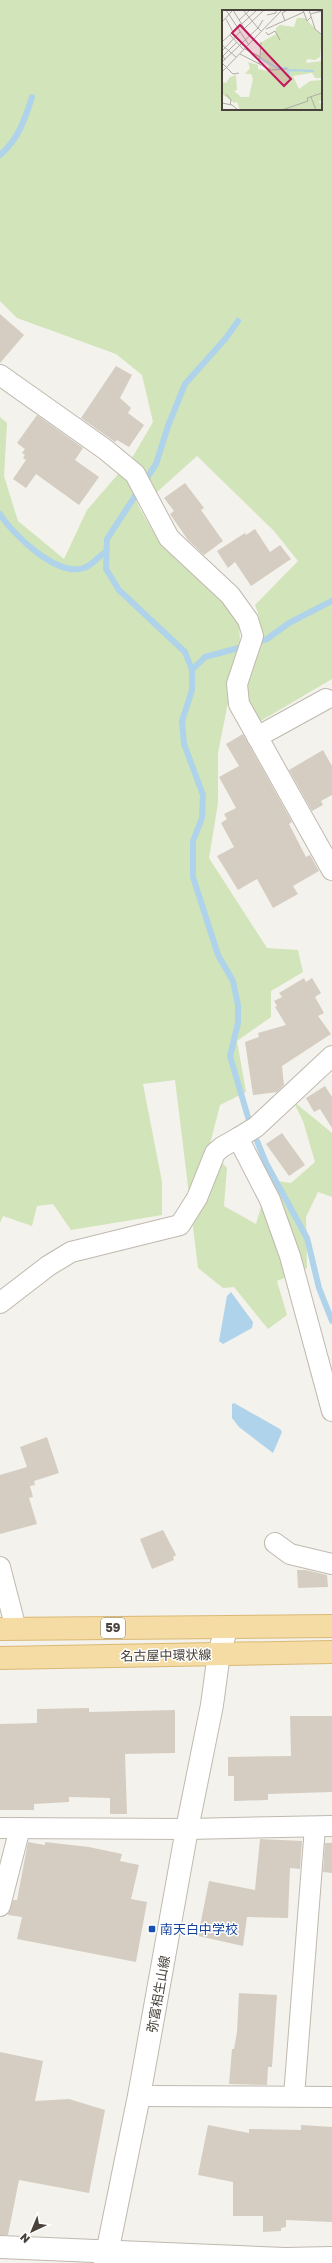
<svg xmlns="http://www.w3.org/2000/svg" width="332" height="2263" viewBox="0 0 332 2263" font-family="'Golos Text','Noto Sans JP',sans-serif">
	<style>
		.green { fill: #d2e4b9; fill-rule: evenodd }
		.water { fill: #afd3ea }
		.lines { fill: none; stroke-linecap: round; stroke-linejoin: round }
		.stream { stroke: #afd3ea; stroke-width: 6 }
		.building { fill: #d5cdc2 }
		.minor-casing { stroke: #bfb9af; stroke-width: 22 }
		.tertiary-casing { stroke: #bfb9af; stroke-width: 24 }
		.primary-casing { stroke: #d9b975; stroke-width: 24 }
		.minor { stroke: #fff; stroke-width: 20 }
		.tertiary { stroke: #fff; stroke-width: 22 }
		.primary { stroke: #f5dca4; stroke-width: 22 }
		.transit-dot { fill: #1a4fb4; stroke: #fff; stroke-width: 1.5 }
		.labels { text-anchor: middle; stroke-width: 3; stroke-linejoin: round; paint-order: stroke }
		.shield { fill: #fff; stroke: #7f7b75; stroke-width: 1 }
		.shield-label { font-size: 12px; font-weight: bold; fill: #48423a }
		.street-label { font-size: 13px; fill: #48423a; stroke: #fff }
		.transit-label { font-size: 13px; fill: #164399; stroke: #fff; text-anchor: start }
		.inset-river { fill: none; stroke: #afd3ea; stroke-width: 2 }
		.inset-road { fill: none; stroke: #afaca5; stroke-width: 1 }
		.view { fill: #c2185b; fill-opacity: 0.15; stroke: #c2185b; stroke-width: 2 }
		.inset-edge { fill: none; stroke: #48423a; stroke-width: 2 }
	</style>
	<rect width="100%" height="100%" fill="#f4f2ec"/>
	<g class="green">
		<path d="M0,0H332V679L259,722C256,715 250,707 248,700C240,670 272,644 255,605L298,561L274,531L197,456L156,493L145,472L132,458L153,422L142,375L116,354L17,318L0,301ZM223,11H321V109H223Z"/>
		<path d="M0,417L7,423L4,476L18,521L64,559L87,510L119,473L128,482L140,509L161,545L232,611L239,622L240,642L218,753V803L209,858L267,948L298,950L303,972L271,991V1017L237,1041L246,1092L220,1105L209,1148L227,1168L224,1206L256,1224L269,1180L291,1183L315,1162L303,1121L293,1101L332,1133V1197L318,1192L306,1217L307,1268L277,1281L287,1315L268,1329L234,1287L223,1288L198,1268L175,1080L143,1084L162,1182V1215L71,1230L53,1204L37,1206L32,1226L3,1216L0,1223Z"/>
	</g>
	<g class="water">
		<path d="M231,1292L253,1322L252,1328L223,1344L219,1341L227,1296Z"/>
		<path d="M234,1403L280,1429L282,1432L273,1453L239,1427L232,1418V1404Z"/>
	</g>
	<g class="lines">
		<g class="stream">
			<path d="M0,155C18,140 25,119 32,97"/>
			<path d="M238,321L226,338L185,384L168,426L156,464L107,539L106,569L119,590L185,652L192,670V690L182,721L184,744L203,795L202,818L193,841V877L218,955L233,981L238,1005V1023L230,1056L250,1124"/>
			<path d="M0,514C13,535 57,577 84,568C91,566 100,556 106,551"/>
			<path d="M255,643L267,639L289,623L332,601"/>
			<path d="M192,670L205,657L246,646"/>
			<path d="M257,1141L266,1163L307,1238L319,1288L332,1321"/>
		</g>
	</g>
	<g class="building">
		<path d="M0,314L24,335L0,363Z"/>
		<path d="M116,366L132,375L120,398L131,408L128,413L144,425L129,447L117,440L115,442L81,418Z"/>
		<path d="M37,415L83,448L75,460L99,477L79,505L36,474L26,488L13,479L26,460L23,458L25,455L22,453L25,449L17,443Z"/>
		<path d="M185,483L204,508L201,510L223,541L204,555L188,540L170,514L174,511L164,498Z"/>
		<path d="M255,529L270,552L280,545L291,559L251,586L235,562L228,568L217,551L245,533L246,535Z"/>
		<path d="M243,734L292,822L289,824L306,857L310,855L319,871L293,886L298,894L273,908L257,879L238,890L217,856L234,847L221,823L227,819L224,814L236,808L219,777L239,766L226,744Z"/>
		<path d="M323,750L332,766V795L321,801L323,805L312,811L289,770Z"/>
		<path d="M304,978L306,982L312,978L321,993L315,997L324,1013L318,1016L331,1034L282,1066L284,1085L277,1092L253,1095L245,1042L259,1037L258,1033L286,1025L275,1007L277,1006L274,1001L282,997L279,993Z"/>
		<path d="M325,1086L332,1097V1128L320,1109L314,1112L306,1098Z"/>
		<path d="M282,1133L305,1165L289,1176L266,1144Z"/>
		<path d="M47,1437L59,1473L34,1481L35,1485L30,1486L33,1497L29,1498L37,1524L0,1534V1475L27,1467L20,1447Z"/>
		<path d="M163,1530L176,1555L173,1557L174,1560L152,1569L140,1539Z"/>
		<path d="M297,1570H306L327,1575L328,1587L298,1588Z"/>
		<path d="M89,1708V1712L175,1710V1753L125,1754L127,1814H110V1798L69,1797V1802L34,1804V1810H0V1724L37,1723V1709Z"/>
		<path d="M290,1716H332V1792L268,1794V1800L234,1801V1776H228V1757L291,1756Z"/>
		<path d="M260,1839L302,1841L300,1869L290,1868L288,1918L247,1917L243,1946L198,1936L209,1881L255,1890Z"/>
		<path d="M28,1842L45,1845V1842L89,1847L122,1854L120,1861L139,1865L131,1899L147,1902L136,1962L17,1939L22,1917L8,1915L13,1900H17Z"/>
		<path d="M325,1843H332V1873L323,1872Z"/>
		<path d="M239,1993L277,1995L272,2067H268L267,2085L229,2084L232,2049H234L237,2032Z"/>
		<path d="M0,2052L43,2061L35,2101L69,2099L105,2110L89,2193L19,2180L8,2235H0Z"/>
		<path d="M208,2125L249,2133V2129L301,2130V2125L332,2127V2222L286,2220V2227L281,2228V2231L263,2232V2216H233V2182L198,2175Z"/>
	</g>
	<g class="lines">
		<defs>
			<g id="minor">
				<path d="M0,375L106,450L135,474L169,538L230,595L248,620L253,636L237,684L239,704L332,870"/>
				<path d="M257,737L326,699"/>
				<path d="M332,1056L256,1127L238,1138L270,1200L290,1256L332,1411"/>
				<path d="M0,1303L48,1266L71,1252L180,1225L197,1198L215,1153L222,1147L238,1138"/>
				<path d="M275,1543L290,1554L332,1564"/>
				<path d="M0,1567L16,1629"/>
				<path d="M0,1828L187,1829L332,1826"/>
				<path d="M0,1906L20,1828"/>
				<path d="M139,2096L332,2097"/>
				<path d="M294,2096L315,1827"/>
			</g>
			<g id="tertiary">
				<path d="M0,2247L285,2259L332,2258"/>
				<path d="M105,2263L139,2096L187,1829L212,1705L219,1653L227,1627"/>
			</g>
			<g id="primary">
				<path d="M0,1629L332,1626"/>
				<path d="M0,1658L332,1652"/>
			</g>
		</defs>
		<use href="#minor" class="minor-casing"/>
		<use href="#tertiary" class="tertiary-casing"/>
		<use href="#primary" class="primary-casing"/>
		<use href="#minor" class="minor"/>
		<use href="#tertiary" class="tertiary"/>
		<use href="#primary" class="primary"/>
	</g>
	<rect class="transit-dot" x="148" y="1925" width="8" height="8" rx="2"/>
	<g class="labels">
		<rect class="shield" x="101" y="1618" width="24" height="20" rx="3"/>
		<g class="shield-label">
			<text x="113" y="1632">59</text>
		</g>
		<g class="street-label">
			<text transform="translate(166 1655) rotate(-1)" y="5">名古屋中環状線</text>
			<text transform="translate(158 1994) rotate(-80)" y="5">弥富相生山線</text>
		</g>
		<g class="transit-label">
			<text x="160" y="1934">南天白中学校</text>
		</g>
	</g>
	<g transform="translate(222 10)">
		<rect width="100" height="100" fill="#f4f2ec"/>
		<path d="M75,8H83L100,26L98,47L93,50L85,49L84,53L100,51V68H93L90,63L71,66L77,79L88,71L100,70V91H97L98,94L100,92V100H18L15,92L12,93L0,84V72L4,73L8,67L14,65L15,80L12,81L19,87H27L31,69L29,64H23L28,58L26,52L36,55V59L46,61L47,56L36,47L37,49H33V43L41,47L38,44L42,40L38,35L40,32L54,24V18L58,15L72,17Z" fill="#d2e4b9"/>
		<path class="inset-river" d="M38,48L55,58M54,58H65L67,67M65,60L92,61"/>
		<path class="inset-road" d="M4,0L27,35M11,0L27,26M21,0L36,18L41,10M81,0L85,11L89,7M87,0L93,19L100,25M88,4L100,1M45,5L54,3V0M4,9L11,22M17,10L28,0M63,11L60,3L64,1M0,12L10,1M23,18L42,0M44,19L82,2M44,22L46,25L53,21L58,30M8,25L22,40M0,32L35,0M0,35L14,47M23,39L38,47L37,54M0,41L18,22M18,44L49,60L65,59M38,47L39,32M3,50L1,46L15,32M0,52L36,18L39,21M0,53L11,64L17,63M0,62L60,0M4,84L9,90L8,95M89,87L94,100M0,93L10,95L16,100M60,100L86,91L85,88L100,83"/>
		<path class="view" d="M18,15L69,69L62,76L10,23Z"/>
		<rect width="100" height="100" class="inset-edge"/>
	</g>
	<g transform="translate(32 2231) rotate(224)" stroke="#ffffff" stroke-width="3" paint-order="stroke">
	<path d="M0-3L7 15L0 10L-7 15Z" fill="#48423a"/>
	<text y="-6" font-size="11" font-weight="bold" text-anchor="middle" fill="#48423a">N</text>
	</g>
</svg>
